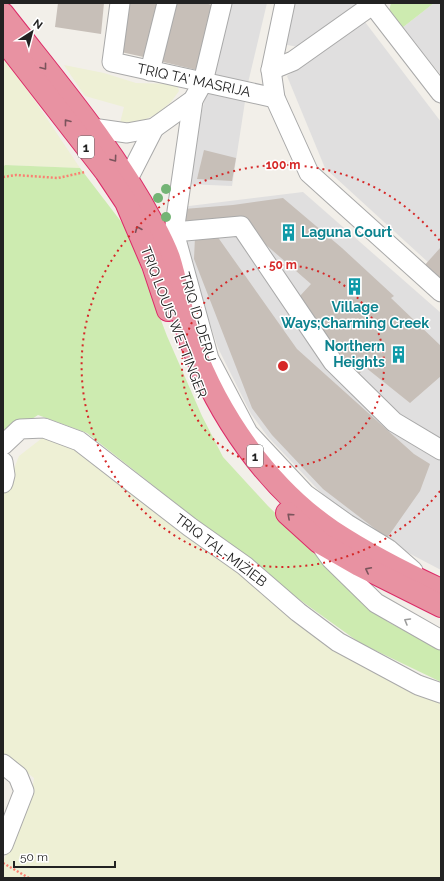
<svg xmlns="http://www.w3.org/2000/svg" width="444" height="881" viewBox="0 0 444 881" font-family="Raleway,sans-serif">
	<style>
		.residential { fill: #e0dfdf }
		.farmland { fill: #eef0d5 }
		.grass { fill: #cdebb0 }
		.building { fill: #c7bfb8 }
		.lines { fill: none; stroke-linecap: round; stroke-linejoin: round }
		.minor-casing { stroke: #a9a9a9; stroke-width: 21 }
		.highway-casing { stroke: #dc2a67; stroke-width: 24 }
		.path { stroke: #fa8072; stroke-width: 2.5; stroke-dasharray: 2 2; stroke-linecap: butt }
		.minor { stroke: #fff; stroke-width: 19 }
		.highway { stroke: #e892a2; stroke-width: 22 }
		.tree { fill: #74b475 }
		.oneway { stroke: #7b545c }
		.oneway2 { stroke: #9c9c9c }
		.ring { fill: none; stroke: #d62828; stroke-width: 2; stroke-dasharray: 2 4 }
		.labels { text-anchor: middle; stroke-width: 3; stroke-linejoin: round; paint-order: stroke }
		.shield { fill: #fff; stroke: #646464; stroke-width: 1 }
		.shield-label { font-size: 13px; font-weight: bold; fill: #222 }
		.street-label { font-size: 14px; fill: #222; stroke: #fff }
		.culture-label { font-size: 14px; font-weight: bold; fill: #0d838f; stroke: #fff; text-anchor: start }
		.centre { fill: #d62828; stroke: #fff; stroke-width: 2 }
		.ring-label { font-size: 12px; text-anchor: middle; font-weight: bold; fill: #d62828; stroke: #fff; stroke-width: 3; stroke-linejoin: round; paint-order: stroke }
	</style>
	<rect width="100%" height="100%" fill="#f2efe9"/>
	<g class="residential">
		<path d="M228,3H267L248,83L212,75Z"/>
		<path d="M286,3H359L298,47L277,43Z"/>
		<path d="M434,3H441V75L402,28Z"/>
		<path d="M365,22L441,122V274L325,168L287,76Z"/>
		<path d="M207,88L246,95L232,186L186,184Z"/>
		<path d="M303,192L441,313V570L378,537L326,498L268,437L251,414L218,348L186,251L181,207Z"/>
	</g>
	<g class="farmland">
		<path d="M3,53L80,168L5,165L3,167Z"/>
		<path d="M64,65L104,73L136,83L177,84L179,91L171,102L157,114L139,122L120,123L124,107L85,96Z"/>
		<path d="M46,435L108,460L176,523L441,702V878H3V862L31,797L34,778L17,765L3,764V496L19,456Z"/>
	</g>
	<g class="grass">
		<path d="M391,3H434L402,28L389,11Z"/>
		<path d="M5,165L80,168L126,228L167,336L202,416L223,457L268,506L388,622L441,650V682L360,643L275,582L87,433L38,415L3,438V167Z"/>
	</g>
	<g class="building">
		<path d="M58,3H104L101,34L55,27Z"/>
		<path d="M128,3H158L148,58L121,52Z"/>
		<path d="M172,3H204L217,6L201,71L159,61Z"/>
		<path d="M204,150L236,158L232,181L197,179Z"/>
		<path d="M283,198L342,248L394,296L391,298L441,346V376L410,403L365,367L356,378L339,359L299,297L311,284L234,217L185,221L184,209L233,205Z"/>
		<path d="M217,236L297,349L414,454L430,464L420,491L387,538L323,489L272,435L252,408L194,259L195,237Z"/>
		<path d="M441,247V283L423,267Z"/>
	</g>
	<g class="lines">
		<defs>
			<g id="minor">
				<path d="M120,3L112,62L275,98"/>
				<path d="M285,3L271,70L275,98L309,173L441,292"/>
				<path d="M373,5L441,93"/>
				<path d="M271,70L293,61L375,3"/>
				<path d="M150,71L167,3"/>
				<path d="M193,100L174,232L209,359L248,433L305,494L347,524L388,549L413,571"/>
				<path d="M92,128L127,133L154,128L193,100L203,82L222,3"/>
				<path d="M128,179L154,128"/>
				<path d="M174,232L241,226L333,362L394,422L441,450"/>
				<path d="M3,445L20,429L44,428L79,441L190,527L245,566L298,612L338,642L418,685L441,693"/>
				<path d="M3,462L5,475L3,483"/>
				<path d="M321,545L331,559L376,603L441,640"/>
				<path d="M3,764L18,776L24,791L3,845"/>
			</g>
			<g id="highway">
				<path d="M3,14C56,82 113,148 153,224C159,235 165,247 169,258C178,286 181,315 191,342C218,415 267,487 332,531C367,554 404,573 441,590"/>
				<path d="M6,43L106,172L126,202L153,265L168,310"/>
				<path d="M287,513L319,542L359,565L441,606"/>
			</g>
		</defs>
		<use href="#minor" class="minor-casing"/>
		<use href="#highway" class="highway-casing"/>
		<g class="path">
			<path d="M3,177L16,175L58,178L85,172"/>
			<path d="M3,863L29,878"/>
		</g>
		<use href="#minor" class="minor"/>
		<use href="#highway" class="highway"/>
	</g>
	<g class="tree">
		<circle cx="166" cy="189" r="5"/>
		<circle cx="158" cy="198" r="5"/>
		<circle cx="166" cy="217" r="5"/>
	</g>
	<defs><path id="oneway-chevron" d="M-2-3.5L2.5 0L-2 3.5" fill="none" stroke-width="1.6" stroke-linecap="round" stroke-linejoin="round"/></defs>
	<g class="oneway">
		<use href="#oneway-chevron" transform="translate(44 67) rotate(52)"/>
		<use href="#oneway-chevron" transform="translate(67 122) rotate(-128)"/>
		<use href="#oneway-chevron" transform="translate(114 159) rotate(54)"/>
		<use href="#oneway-chevron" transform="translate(138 229) rotate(-113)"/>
		<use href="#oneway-chevron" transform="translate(290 516) rotate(-138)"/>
		<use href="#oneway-chevron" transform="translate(368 570) rotate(-153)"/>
	</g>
	<use class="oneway2" href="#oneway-chevron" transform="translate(407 621) rotate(-150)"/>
	<g class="ring">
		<circle cx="283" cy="366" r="101"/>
		<path d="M440 491A201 201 0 1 1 440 241"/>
	</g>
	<defs>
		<symbol id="building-bare" viewBox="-9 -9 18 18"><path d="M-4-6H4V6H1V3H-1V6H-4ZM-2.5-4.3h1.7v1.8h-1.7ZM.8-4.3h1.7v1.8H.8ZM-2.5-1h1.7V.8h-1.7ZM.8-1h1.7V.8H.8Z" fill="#0f9aa8" stroke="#fff" stroke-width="2.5" paint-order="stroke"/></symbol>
	</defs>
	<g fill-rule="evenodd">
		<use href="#building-bare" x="276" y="220" width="25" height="25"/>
		<use href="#building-bare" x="342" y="274" width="25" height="25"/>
		<use href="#building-bare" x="386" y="342" width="25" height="25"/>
	</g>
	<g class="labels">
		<g class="shield">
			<rect x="78" y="136" width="16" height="22" rx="3"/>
			<rect x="247" y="445" width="16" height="22" rx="3"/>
		</g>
		<g class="shield-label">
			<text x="86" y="152">1</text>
			<text x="255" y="461">1</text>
		</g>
		<g class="street-label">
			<text transform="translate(194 80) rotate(12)" y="5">TRIQ TA' MASRIJA</text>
			<text transform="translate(198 317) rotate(73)" y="5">TRIQ ID-DERU</text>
			<text transform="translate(174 322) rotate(69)" y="5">TRIQ LOUIS WETTINGER</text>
			<text transform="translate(221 550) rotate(37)" y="5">TRIQ TAL-MIŻIEB</text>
		</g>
		<g class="culture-label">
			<text x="301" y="237">Laguna Court</text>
			<text x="355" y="312" text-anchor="middle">Village<tspan x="355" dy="16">Ways;Charming Creek</tspan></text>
			<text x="385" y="351" text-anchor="end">Northern<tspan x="385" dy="16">Heights</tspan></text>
		</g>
	</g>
	<circle cx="283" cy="366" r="6" class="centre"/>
	<g class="ring-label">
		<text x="283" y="169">100 m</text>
		<text x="283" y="269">50 m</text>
	</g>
	<rect width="444" height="881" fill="none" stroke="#222222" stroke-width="8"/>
	<g transform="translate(32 32) rotate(36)" stroke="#ffffff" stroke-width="3" paint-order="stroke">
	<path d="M0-3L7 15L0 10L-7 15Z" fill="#222222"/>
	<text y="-6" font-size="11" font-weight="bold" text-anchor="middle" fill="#222222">N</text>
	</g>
	<path d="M14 861v6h101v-6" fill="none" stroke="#222222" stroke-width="2"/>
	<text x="20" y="861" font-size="12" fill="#222222" stroke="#ffffff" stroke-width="3" paint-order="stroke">50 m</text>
</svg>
